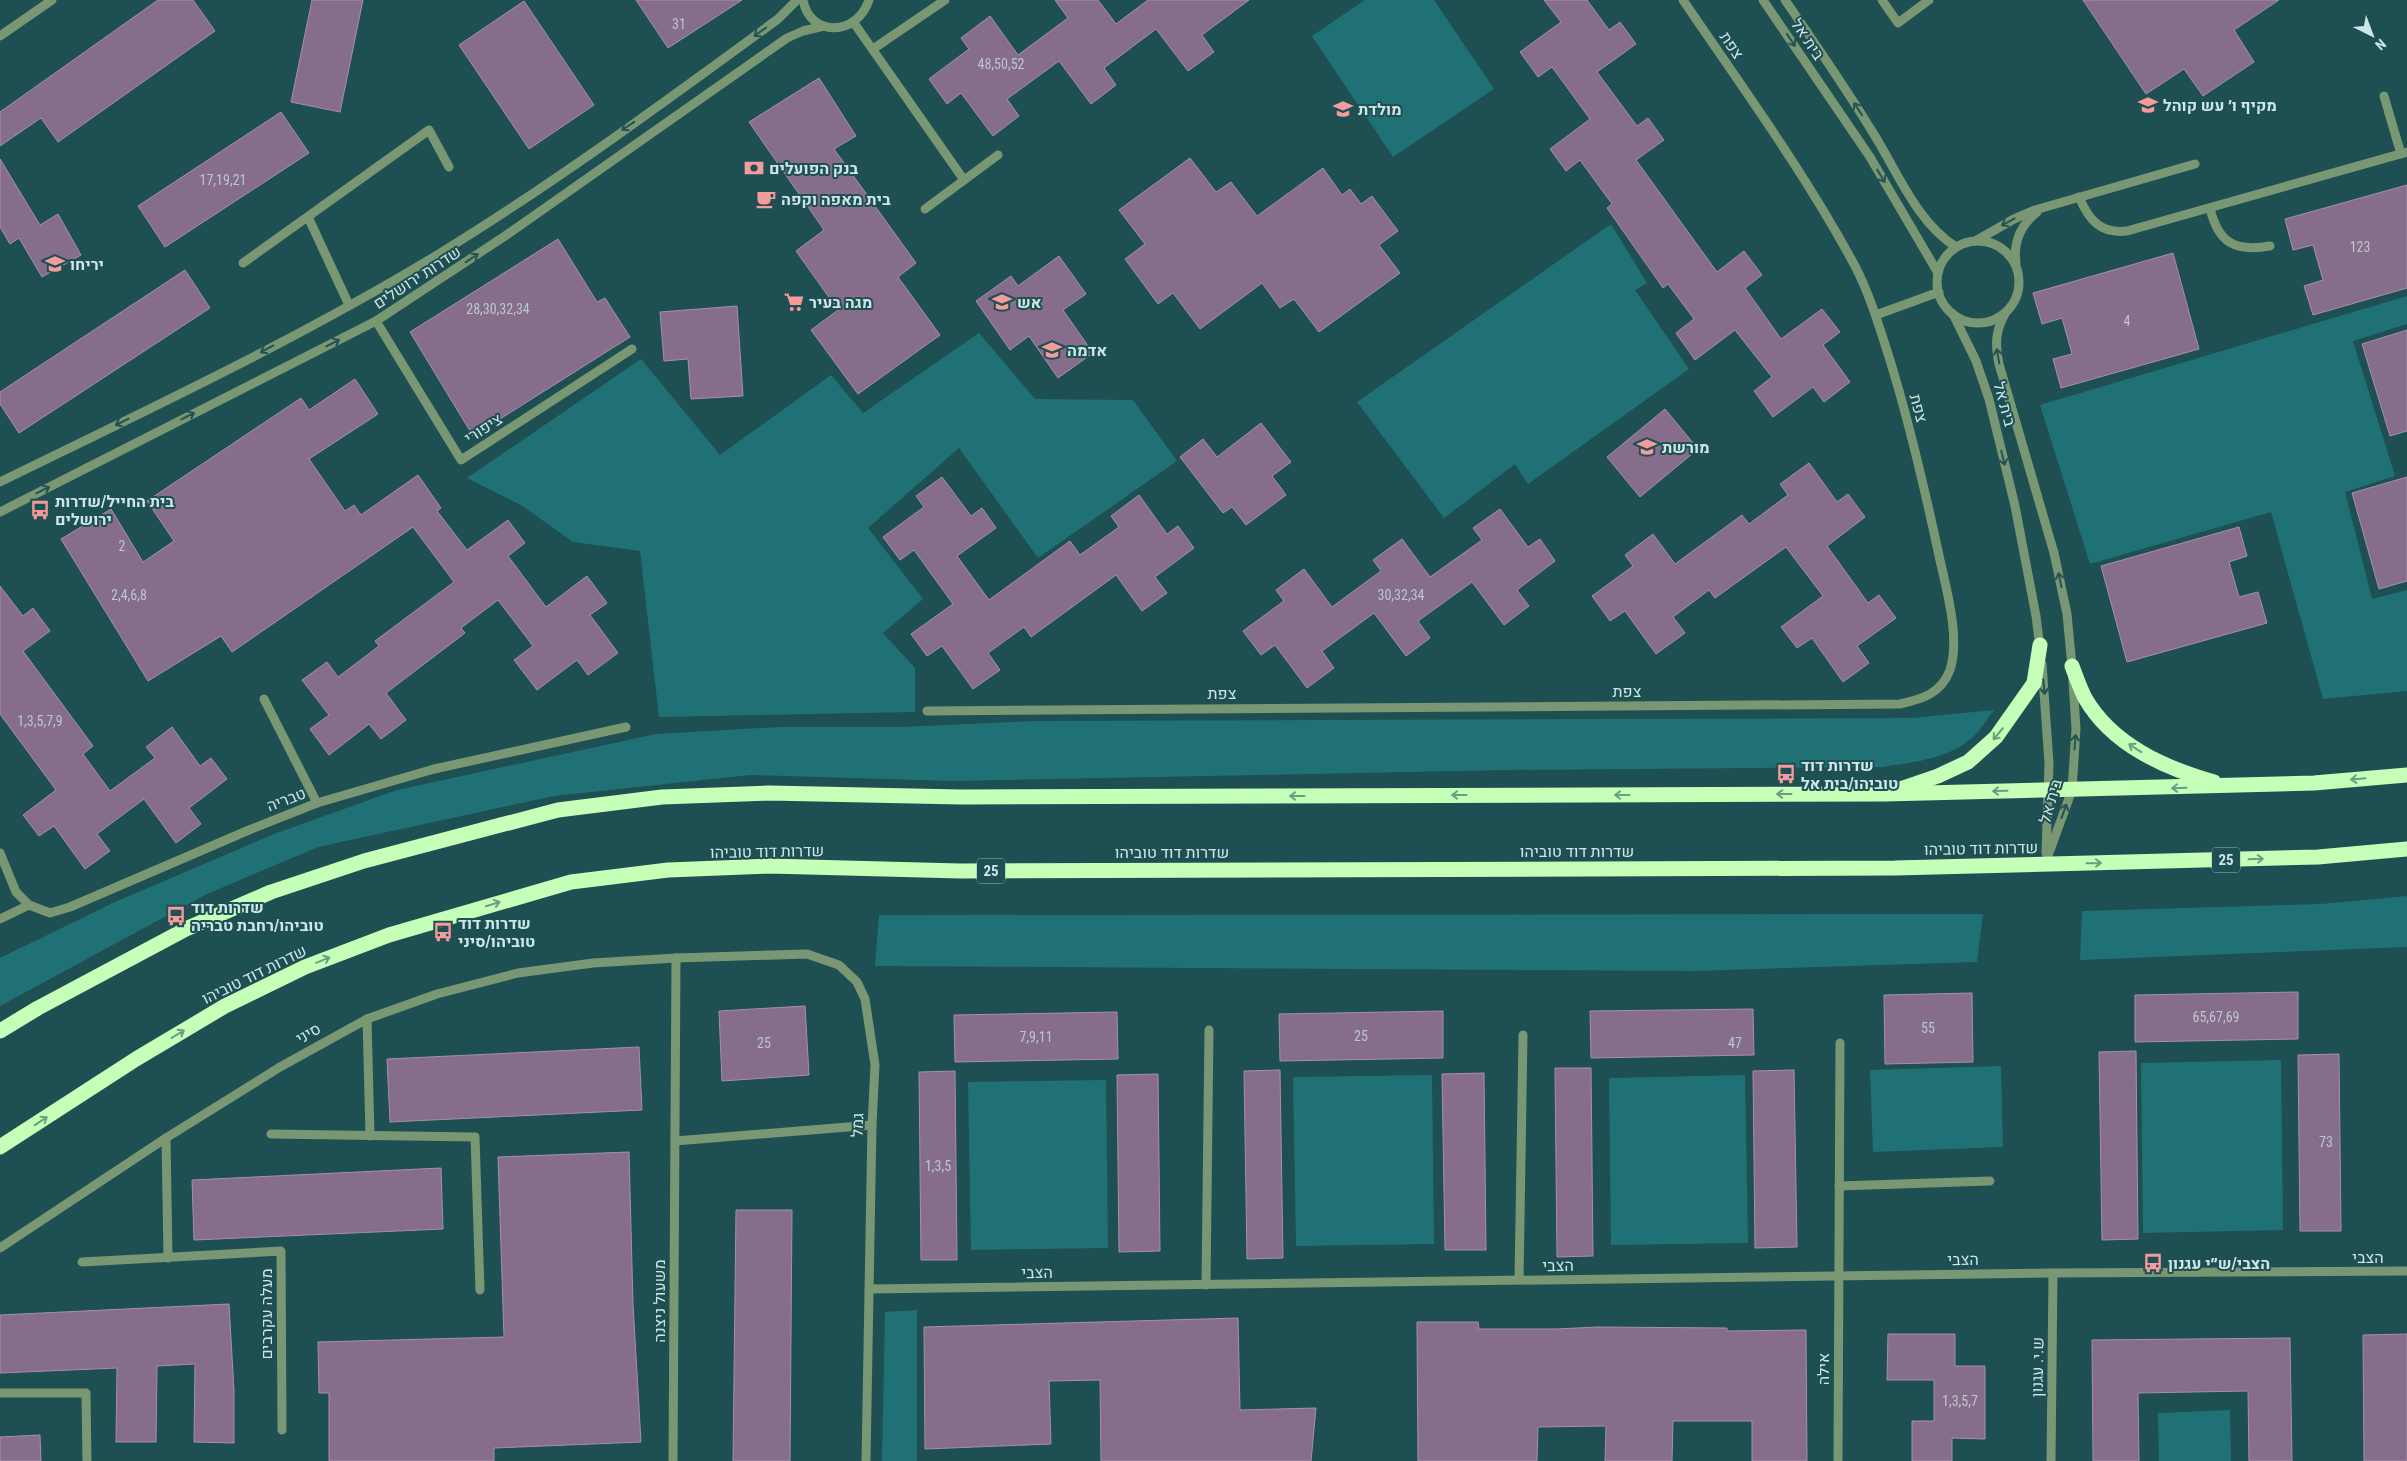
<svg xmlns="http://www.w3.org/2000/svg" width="2407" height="1461" viewBox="0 0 2407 1461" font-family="'Roboto Condensed',Heebo,sans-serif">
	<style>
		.green { fill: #1f7175 }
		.building { fill: #856d8b; stroke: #a88fae }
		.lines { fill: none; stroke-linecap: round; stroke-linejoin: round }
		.minor { stroke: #799772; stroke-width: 9 }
		.highway { stroke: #c5ffb8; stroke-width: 15 }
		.oneway { stroke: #235354 }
		.oneway2 { stroke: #699e80 }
		.labels { text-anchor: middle; stroke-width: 4; stroke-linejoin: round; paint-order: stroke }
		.number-label { font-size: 14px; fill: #bbc8d0 }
		.shield { fill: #1e4f52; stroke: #98b9ba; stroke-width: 1 }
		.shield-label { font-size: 15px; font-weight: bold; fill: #cde6e7 }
		.street-label { font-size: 16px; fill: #cde6e7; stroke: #1e4f52 }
		.poi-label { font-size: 16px; font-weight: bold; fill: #cde6e7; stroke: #1e4f52; text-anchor: start }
	</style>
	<rect width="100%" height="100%" fill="#1e4f52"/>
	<g class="green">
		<path d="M1365,0H1434L1494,89L1393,157L1312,36Z"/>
		<path d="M1611,224L1647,283L1635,290L1689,369L1528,484L1515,464L1444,518L1357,402Z"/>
		<path d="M2407,296V324L2353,341L2395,476L2345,492L2372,599L2407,590V691L2323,699L2271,512L2090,564L2040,405Z"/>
		<path d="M979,333L1035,399L1133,400L1177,461L1038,558L959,448L868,528L923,599L883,633L915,668V712L659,717L640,551L573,542L521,505L467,478L641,359L720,455L831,375L863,413Z"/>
		<path d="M1994,710C1988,718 1982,728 1975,735C1951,759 1914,762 1882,767L1509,770L951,781L750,775L554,796L318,847L207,894L0,1006V958L115,902L274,834L397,790L656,734L779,727H900L1036,721L1912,718Z"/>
		<path d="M2407,896V947L2080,960L2082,911L2321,904Z"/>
		<path d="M1983,914L1977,962L1696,971L875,966L879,915Z"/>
		<path d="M2281,1060L2283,1230L2143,1233L2141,1063Z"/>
		<path d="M2001,1066L2003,1147L1873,1152L1870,1070Z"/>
		<path d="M1432,1075L1434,1244L1296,1246L1293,1077Z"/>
		<path d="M1745,1075L1748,1243L1611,1245L1609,1078Z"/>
		<path d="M1106,1080L1108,1248L971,1250L968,1082Z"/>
		<path d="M917,1310V1461H882L885,1312Z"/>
		<path d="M2230,1410L2231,1461H2159L2158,1413Z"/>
	</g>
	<g class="building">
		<path d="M158,0H193L215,31L58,142L41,118L0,146V112Z"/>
		<path d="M312,0H363L340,112L291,102Z"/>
		<path d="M636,0H742L668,48Z"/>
		<path d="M1055,0H1098L1116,24L1148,0H1249L1202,35L1214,52L1188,71L1156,29L1104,68L1116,85L1091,104L1059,61L1007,99L1019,116L993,136L961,93L947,104L929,79L969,49L961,38L990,16L1018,55L1068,18Z"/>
		<path d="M1544,0H1587L1609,30L1620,22L1636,44L1597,72L1637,126L1648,118L1664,140L1636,160L1717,272L1744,251L1762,275L1745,288L1781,339L1822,309L1840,332L1823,345L1850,382L1824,402L1813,387L1773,417L1754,391L1772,377L1735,330L1695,360L1676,333L1694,319L1668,284L1663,288L1607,208L1612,204L1580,160L1566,171L1550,149L1590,119L1552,67L1538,77L1520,52L1561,22Z"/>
		<path d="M2083,0H2279L2234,30L2254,62L2203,96L2184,69L2146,94Z"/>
		<path d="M524,1L594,105L529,149L459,45Z"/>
		<path d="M819,78L856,136L834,149L916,263L898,277L940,335L858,394L811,330L838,310L796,251L824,230L749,122Z"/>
		<path d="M281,112L309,153L165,247L138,206Z"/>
		<path d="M1190,158L1216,192L1231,182L1257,216L1323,168L1342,195L1350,189L1361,204L1372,196L1398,231L1379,245L1400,273L1319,332L1294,299L1280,308L1262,283L1200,329L1173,293L1158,304L1125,259L1145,244L1119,210Z"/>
		<path d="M0,159L40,225L58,214L81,255L42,277L19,238L10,244L0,227Z"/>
		<path d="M2407,185V288L2313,315L2304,286L2323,280L2313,245L2293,250L2285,219Z"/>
		<path d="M558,239L597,302L605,298L630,337L473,436L410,332Z"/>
		<path d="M2173,253L2199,349L2061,388L2053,359L2072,354L2062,318L2042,324L2033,293Z"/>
		<path d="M1059,256L1086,294L1063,310L1093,353L1058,378L1029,336L1010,350L976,301L1011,276L1018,286Z"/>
		<path d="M185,270L210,308L19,433L0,404V392Z"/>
		<path d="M737,306L743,396L691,399L688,359L664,361L660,312Z"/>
		<path d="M2407,330V431L2390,436L2362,344Z"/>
		<path d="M355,379L378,414L309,459L345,511L354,505L361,515L418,475L441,508L437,511L467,550L508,520L525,543L508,556L546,607L587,576L607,603L590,615L618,653L588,675L577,660L537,690L514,660L533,646L498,600L461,628L465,633L386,693L406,720L381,739L369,724L329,755L310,729L329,715L302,680L327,662L338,677L379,646L375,641L454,582L413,527L232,652L221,636L148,681L61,539L111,509L143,562L174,541L147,501L301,398L309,410Z"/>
		<path d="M1665,409L1698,449L1640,497L1607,457Z"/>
		<path d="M1261,423L1291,462L1272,476L1286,495L1246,525L1232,507L1223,513L1180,457L1203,439L1217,457Z"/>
		<path d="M1809,463L1837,502L1848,494L1865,517L1827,546L1868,603L1879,595L1896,618L1857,646L1869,663L1843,682L1812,638L1797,648L1781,627L1823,596L1786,547L1715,598L1709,590L1673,617L1685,633L1656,654L1625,611L1610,621L1592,596L1633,566L1625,555L1653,534L1675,564L1742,515L1749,524L1788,495L1780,484Z"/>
		<path d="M942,477L971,516L982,508L996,528L957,556L989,600L1070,541L1080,555L1119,527L1111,516L1139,495L1167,534L1178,526L1194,548L1155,577L1167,593L1142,611L1116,575L1031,637L1024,627L988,653L1000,670L973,689L942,646L927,656L911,634L953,604L914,550L900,560L883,537L924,507L916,496Z"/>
		<path d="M2407,477V581L2379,589L2352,493Z"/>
		<path d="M1500,509L1528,547L1540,539L1555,561L1517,590L1529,606L1504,625L1472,582L1418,621L1430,638L1406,656L1374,613L1322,651L1334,668L1307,688L1275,645L1261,655L1243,631L1284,601L1276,590L1304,569L1332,607L1381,571L1373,560L1402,539L1430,577L1482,540L1473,528Z"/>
		<path d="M2239,527L2247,556L2229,562L2239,597L2258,592L2267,623L2127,662L2101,566Z"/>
		<path d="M0,586L23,616L33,608L50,631L23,651L93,746L83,754L110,791L155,758L146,747L172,727L200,766L211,758L227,779L189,808L201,824L176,843L144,799L97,834L110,851L85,869L54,826L39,836L23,815L56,790L0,714Z"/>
		<path d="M2298,992V1039L2135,1042V995Z"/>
		<path d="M1972,993L1973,1062L1885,1064L1884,995Z"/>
		<path d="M805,1006L809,1075L722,1081L719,1011Z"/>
		<path d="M1753,1009L1754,1055L1591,1058L1590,1011Z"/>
		<path d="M1443,1011V1058L1280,1061L1279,1014Z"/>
		<path d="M1117,1012L1118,1059L955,1062L954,1015Z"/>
		<path d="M639,1047L642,1110L390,1122L387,1059Z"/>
		<path d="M2136,1051L2138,1239L2102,1240L2099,1052Z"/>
		<path d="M2339,1054L2341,1231H2300L2298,1055Z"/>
		<path d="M1555,1068H1591L1593,1256L1557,1257Z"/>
		<path d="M1280,1070L1283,1258L1247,1259L1244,1071Z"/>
		<path d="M1794,1070L1797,1247L1755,1248L1753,1071Z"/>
		<path d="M955,1071L957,1260H921L919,1072Z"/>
		<path d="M1484,1073L1486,1250H1445L1442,1074Z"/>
		<path d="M1158,1074L1160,1251L1119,1252L1117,1075Z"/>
		<path d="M629,1152L633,1304L641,1442L494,1448V1461H329V1393H319L318,1342L504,1337L498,1157Z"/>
		<path d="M441,1168L443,1229L194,1240L192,1180Z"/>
		<path d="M736,1210H792L790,1461H733Z"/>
		<path d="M229,1304L234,1391V1443L194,1442L195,1364L157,1366L156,1442H116L117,1368L0,1373V1315Z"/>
		<path d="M1238,1318L1240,1410L1316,1408L1311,1461H1101L1100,1380L1049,1381L1051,1444L925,1449L924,1327Z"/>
		<path d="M1417,1322H1478L1479,1329H1556L1598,1327L1727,1328V1331L1806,1330L1807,1461H1752V1421H1673L1672,1461H1605L1606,1426L1538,1427L1537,1461H1418Z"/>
		<path d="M1888,1334H1955V1366H1985V1439L1952,1438V1461H1912V1421H1934V1380H1887Z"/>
		<path d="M2407,1334V1461H2364L2363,1335Z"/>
		<path d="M2290,1338L2292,1461H2249L2248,1391L2138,1393L2139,1461H2093L2092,1340Z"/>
		<path d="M40,1435L41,1461H0V1437Z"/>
	</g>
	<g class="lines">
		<g class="minor">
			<path d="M803,0C810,38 857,36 869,0"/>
			<path d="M1763,0L1870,157L1938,273"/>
			<path d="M1785,0C1814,42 1843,84 1870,128C1896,168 1915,221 1956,247"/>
			<path d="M1882,0L1898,23L1929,0"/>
			<path d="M854,23L964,180"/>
			<path d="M0,36L52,0"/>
			<path d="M873,49L945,0"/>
			<path d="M2384,96L2401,154"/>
			<path d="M2079,197C2089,220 2100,234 2127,231L2407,152"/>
			<path d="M2210,208C2218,243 2235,252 2270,246"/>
			<path d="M925,209L998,155"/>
			<path d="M308,217L349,305"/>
			<path d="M1977,240L2014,219L2035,210L2195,164"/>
			<circle cx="1978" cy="282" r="41"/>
			<path d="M243,263L429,130L449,167"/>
			<path d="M2016,263C2013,242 2021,225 2037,212"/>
			<path d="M2006,312C1995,331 1995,344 1999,364L2054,553L2067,614L2072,666L2076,729L2072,790L2045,864"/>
			<path d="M1953,314L1976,361L1989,399L2015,506L2036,616L2040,648"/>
			<path d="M1876,315L1939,292"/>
			<path d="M376,321L461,460L632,349"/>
			<path d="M0,482C147,410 297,340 437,255C555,183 667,100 778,19L797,0"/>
			<path d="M0,512L376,321L505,236L787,38L803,31L824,26"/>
			<path d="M2042,664L2049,763L2046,853"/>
			<path d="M264,699L317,803"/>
			<path d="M927,711L1900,704C1922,699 1941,694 1950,670C1961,636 1945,585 1938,551C1924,486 1909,421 1889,357C1879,326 1870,295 1855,266C1805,173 1742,87 1683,0"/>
			<path d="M0,853L16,892L29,905L50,913L70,907L249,830L317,803L434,769L626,727"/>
			<path d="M0,919L29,905"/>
			<path d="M367,1019L370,1136"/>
			<path d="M271,1134L475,1137L480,1290"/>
			<path d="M166,1138L168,1258"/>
			<path d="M675,1141L872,1125"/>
			<path d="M1839,1186L1990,1181"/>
			<path d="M0,1248L166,1138L280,1067L367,1019L437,994L518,973L593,963L676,958L807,954L839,965L857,982L865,999L875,1065L872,1125L866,1461"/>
			<path d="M82,1262L281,1251L282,1430"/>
			<path d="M1519,1280L1523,1035"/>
			<path d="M1206,1285L1209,1030"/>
			<path d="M869,1289L2053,1273L2407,1271"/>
			<path d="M0,1393H86L87,1461"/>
			<path d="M673,1461L676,958"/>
			<path d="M1838,1461L1840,1043"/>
			<path d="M2051,1461L2053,1273"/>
		</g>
		<g class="highway">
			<path d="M2072,666C2076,677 2080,688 2085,698C2112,745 2165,768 2214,782"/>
			<path d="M1900,789L1938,776L1968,762L1996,737L2034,683L2040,645"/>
			<path d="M0,1031L38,1008L188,928L271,892L364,861L558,810L662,797L769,793L961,797L1885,794L2314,783L2407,775"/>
			<path d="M0,1147L136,1059L225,1006L305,967L389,935L571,882L668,870L769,866L960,871L1895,868L2318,857L2407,849"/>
		</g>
	</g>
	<defs><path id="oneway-shaft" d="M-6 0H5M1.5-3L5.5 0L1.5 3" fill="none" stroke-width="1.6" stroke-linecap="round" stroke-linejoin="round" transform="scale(1.25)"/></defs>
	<g class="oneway">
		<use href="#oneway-shaft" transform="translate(760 32) rotate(144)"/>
		<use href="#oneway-shaft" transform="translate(1791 40) rotate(56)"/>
		<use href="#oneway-shaft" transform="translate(1858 109) rotate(-123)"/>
		<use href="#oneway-shaft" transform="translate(628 126) rotate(146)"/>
		<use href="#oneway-shaft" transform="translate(1881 176) rotate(59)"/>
		<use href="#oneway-shaft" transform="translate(2008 222) rotate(151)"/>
		<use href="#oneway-shaft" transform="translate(472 258) rotate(-33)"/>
		<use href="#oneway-shaft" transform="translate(333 343) rotate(-27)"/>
		<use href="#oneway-shaft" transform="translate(267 349) rotate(152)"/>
		<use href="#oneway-shaft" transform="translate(1998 356) rotate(-100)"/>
		<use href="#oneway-shaft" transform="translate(188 416) rotate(-27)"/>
		<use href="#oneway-shaft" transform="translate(122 422) rotate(154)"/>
		<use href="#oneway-shaft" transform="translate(2003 458) rotate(76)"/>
		<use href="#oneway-shaft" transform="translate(43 490) rotate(-27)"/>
		<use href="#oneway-shaft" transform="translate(2060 580) rotate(-102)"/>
		<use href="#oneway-shaft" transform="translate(2044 687) rotate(85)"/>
		<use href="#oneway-shaft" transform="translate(2075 742) rotate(-86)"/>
		<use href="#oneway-shaft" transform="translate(2064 811) rotate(-70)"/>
	</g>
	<g class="oneway2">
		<use href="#oneway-shaft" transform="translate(1998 734) rotate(130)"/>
		<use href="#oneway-shaft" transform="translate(2135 748) rotate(-147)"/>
		<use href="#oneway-shaft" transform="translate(2358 779) rotate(175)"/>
		<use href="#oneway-shaft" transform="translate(2179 788) rotate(178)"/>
		<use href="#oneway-shaft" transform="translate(2000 791) rotate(179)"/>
		<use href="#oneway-shaft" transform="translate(1784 794) rotate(180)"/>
		<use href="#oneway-shaft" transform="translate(1459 795) rotate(180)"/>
		<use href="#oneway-shaft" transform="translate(1622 795) rotate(180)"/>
		<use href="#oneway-shaft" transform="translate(1297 796) rotate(180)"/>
		<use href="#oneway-shaft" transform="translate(2256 859) rotate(-2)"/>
		<use href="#oneway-shaft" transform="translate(2094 863) rotate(-1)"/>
		<use href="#oneway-shaft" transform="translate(493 904) rotate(-17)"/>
		<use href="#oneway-shaft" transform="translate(323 960) rotate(-22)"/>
		<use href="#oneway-shaft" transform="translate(178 1034) rotate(-31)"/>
		<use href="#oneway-shaft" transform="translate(41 1121) rotate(-33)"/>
	</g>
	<defs>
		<symbol id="school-bare" viewBox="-9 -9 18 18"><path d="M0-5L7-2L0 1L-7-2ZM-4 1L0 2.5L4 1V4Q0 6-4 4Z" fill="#f59b9b" stroke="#1e4f52" stroke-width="2.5" paint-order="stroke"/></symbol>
		<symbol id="bank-bare" viewBox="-9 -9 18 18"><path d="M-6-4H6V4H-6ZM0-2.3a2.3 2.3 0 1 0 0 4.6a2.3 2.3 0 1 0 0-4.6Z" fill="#f59b9b" stroke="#1e4f52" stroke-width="2.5" paint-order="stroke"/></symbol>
		<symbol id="cafe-bare" viewBox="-9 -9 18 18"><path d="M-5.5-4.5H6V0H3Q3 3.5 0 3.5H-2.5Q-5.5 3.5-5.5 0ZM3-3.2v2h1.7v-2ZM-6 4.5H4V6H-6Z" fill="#f59b9b" stroke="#1e4f52" stroke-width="2.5" paint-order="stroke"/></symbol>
		<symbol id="supermarket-bare" viewBox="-9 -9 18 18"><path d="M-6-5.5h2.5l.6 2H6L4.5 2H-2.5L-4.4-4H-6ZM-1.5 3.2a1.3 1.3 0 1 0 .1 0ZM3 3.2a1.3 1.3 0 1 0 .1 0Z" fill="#f59b9b" stroke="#1e4f52" stroke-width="2.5" paint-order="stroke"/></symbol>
		<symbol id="bus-bare" viewBox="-9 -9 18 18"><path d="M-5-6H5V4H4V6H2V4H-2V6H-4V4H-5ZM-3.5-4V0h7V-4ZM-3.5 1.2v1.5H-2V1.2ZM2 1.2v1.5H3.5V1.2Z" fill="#f59b9b" stroke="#1e4f52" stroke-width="2.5" paint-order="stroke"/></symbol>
	</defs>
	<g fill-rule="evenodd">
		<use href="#school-bare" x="2134" y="91" width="28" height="28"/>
		<use href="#school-bare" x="1329" y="95" width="28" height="28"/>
		<use href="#bank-bare" x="740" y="154" width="28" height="28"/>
		<use href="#cafe-bare" x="752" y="185" width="28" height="28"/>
		<use href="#school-bare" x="41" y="250" width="28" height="28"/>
		<use href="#supermarket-bare" x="780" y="288" width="28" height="28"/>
		<use href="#school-bare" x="988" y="288" width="28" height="28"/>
		<use href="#school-bare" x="1038" y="336" width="28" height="28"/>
		<use href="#school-bare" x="1633" y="433" width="28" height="28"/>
		<use href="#bus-bare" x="26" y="496" width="28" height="28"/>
		<use href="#bus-bare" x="1772" y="760" width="28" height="28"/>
		<use href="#bus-bare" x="162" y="902" width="28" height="28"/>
		<use href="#bus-bare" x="429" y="918" width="28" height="28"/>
		<use href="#bus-bare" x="2139" y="1249" width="28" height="28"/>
	</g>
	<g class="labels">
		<g class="number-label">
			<text x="679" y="29">31</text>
			<text x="1001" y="69">48,50,52</text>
			<text x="223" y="185">17,19,21</text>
			<text x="2360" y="252">123</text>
			<text x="498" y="314">28,30,32,34</text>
			<text x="2127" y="326">4</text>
			<text x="122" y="551">2</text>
			<text x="129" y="600">2,4,6,8</text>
			<text x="1401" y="600">30,32,34</text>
			<text x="40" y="726">1,3,5,7,9</text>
			<text x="2216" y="1022">65,67,69</text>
			<text x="1928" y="1033">55</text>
			<text x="1361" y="1041">25</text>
			<text x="1036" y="1042">7,9,11</text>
			<text x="764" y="1048">25</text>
			<text x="1735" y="1048">47</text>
			<text x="2326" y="1147">73</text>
			<text x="938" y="1171">1,3,5</text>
			<text x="1960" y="1406">1,3,5,7</text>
		</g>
		<g class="shield">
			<rect x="2212" y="847.5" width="28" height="25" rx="4"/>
			<rect x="977" y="858.5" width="28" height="25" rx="4"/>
		</g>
		<g class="shield-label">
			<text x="2226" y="865">25</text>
			<text x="991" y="876">25</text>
		</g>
		<g class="street-label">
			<text transform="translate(1808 39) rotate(56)" y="6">בית אל</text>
			<text transform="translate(1732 45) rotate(56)" y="6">צפת</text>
			<text transform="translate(417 277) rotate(-33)" y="6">שדרות ירושלים</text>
			<text transform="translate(2005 404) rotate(75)" y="6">בית אל</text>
			<text transform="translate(1919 408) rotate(75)" y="6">צפת</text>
			<text transform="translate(483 428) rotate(-33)" y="6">ציפורי</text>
			<text x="1627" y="697">צפת</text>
			<text x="1222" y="699">צפת</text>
			<text transform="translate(286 799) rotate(-21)" y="6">טבריה</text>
			<text transform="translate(2050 801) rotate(-74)" y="6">בית אל</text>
			<text transform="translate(1981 848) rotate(-1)" y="6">שדרות דוד טוביהו</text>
			<text transform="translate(767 851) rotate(-1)" y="6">שדרות דוד טוביהו</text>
			<text x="1577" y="857">שדרות דוד טוביהו</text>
			<text x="1172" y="858">שדרות דוד טוביהו</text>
			<text transform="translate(254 974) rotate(-26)" y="6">שדרות דוד טוביהו</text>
			<text transform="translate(308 1033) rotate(-30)" y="6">סיני</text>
			<text transform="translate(857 1125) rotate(-88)" y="6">גמל</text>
			<text x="2368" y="1263">הצבי</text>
			<text transform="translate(1963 1259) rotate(-1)" y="6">הצבי</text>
			<text transform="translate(1558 1265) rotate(-1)" y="6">הצבי</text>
			<text transform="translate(1037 1272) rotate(-1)" y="6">הצבי</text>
			<text transform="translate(659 1301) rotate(-90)" y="6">משעול ניצנה</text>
			<text transform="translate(266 1314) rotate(-90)" y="6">מעלה עקרבים</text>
			<text transform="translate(2037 1367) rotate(-89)" y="6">ש.י. עגנון</text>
			<text transform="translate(1823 1369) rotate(-90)" y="6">אילה</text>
		</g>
		<g class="poi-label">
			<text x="2163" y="111">מקיף ו׳ עש קוהל</text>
			<text x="1358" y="115">מולדת</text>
			<text x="769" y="174">בנק הפועלים</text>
			<text x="781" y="205">בית מאפה וקפה</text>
			<text x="70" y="270">יריחו</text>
			<text x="809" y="308">מגה בעיר</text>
			<text x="1017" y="308">אש</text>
			<text x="1067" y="356">אדמה</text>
			<text x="1662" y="453">מורשת</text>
			<text x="55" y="507">בית החייל/שדרות<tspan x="55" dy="18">ירושלים</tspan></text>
			<text x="1801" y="771">שדרות דוד<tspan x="1801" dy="18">טוביהו/בית אל</tspan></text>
			<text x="191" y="913">שדרות דוד<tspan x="191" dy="18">טוביהו/רחבת טבריה</tspan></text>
			<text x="458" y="929">שדרות דוד<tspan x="458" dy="18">טוביהו/סיני</tspan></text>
			<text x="2168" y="1269">הצבי/ש״י עגנון</text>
		</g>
	</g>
	<g transform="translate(2372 35) rotate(138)" stroke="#1e4f52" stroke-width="4" paint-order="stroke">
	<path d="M0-4L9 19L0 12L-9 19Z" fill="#cde6e7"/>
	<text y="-8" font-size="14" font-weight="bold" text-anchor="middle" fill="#cde6e7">N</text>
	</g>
</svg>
